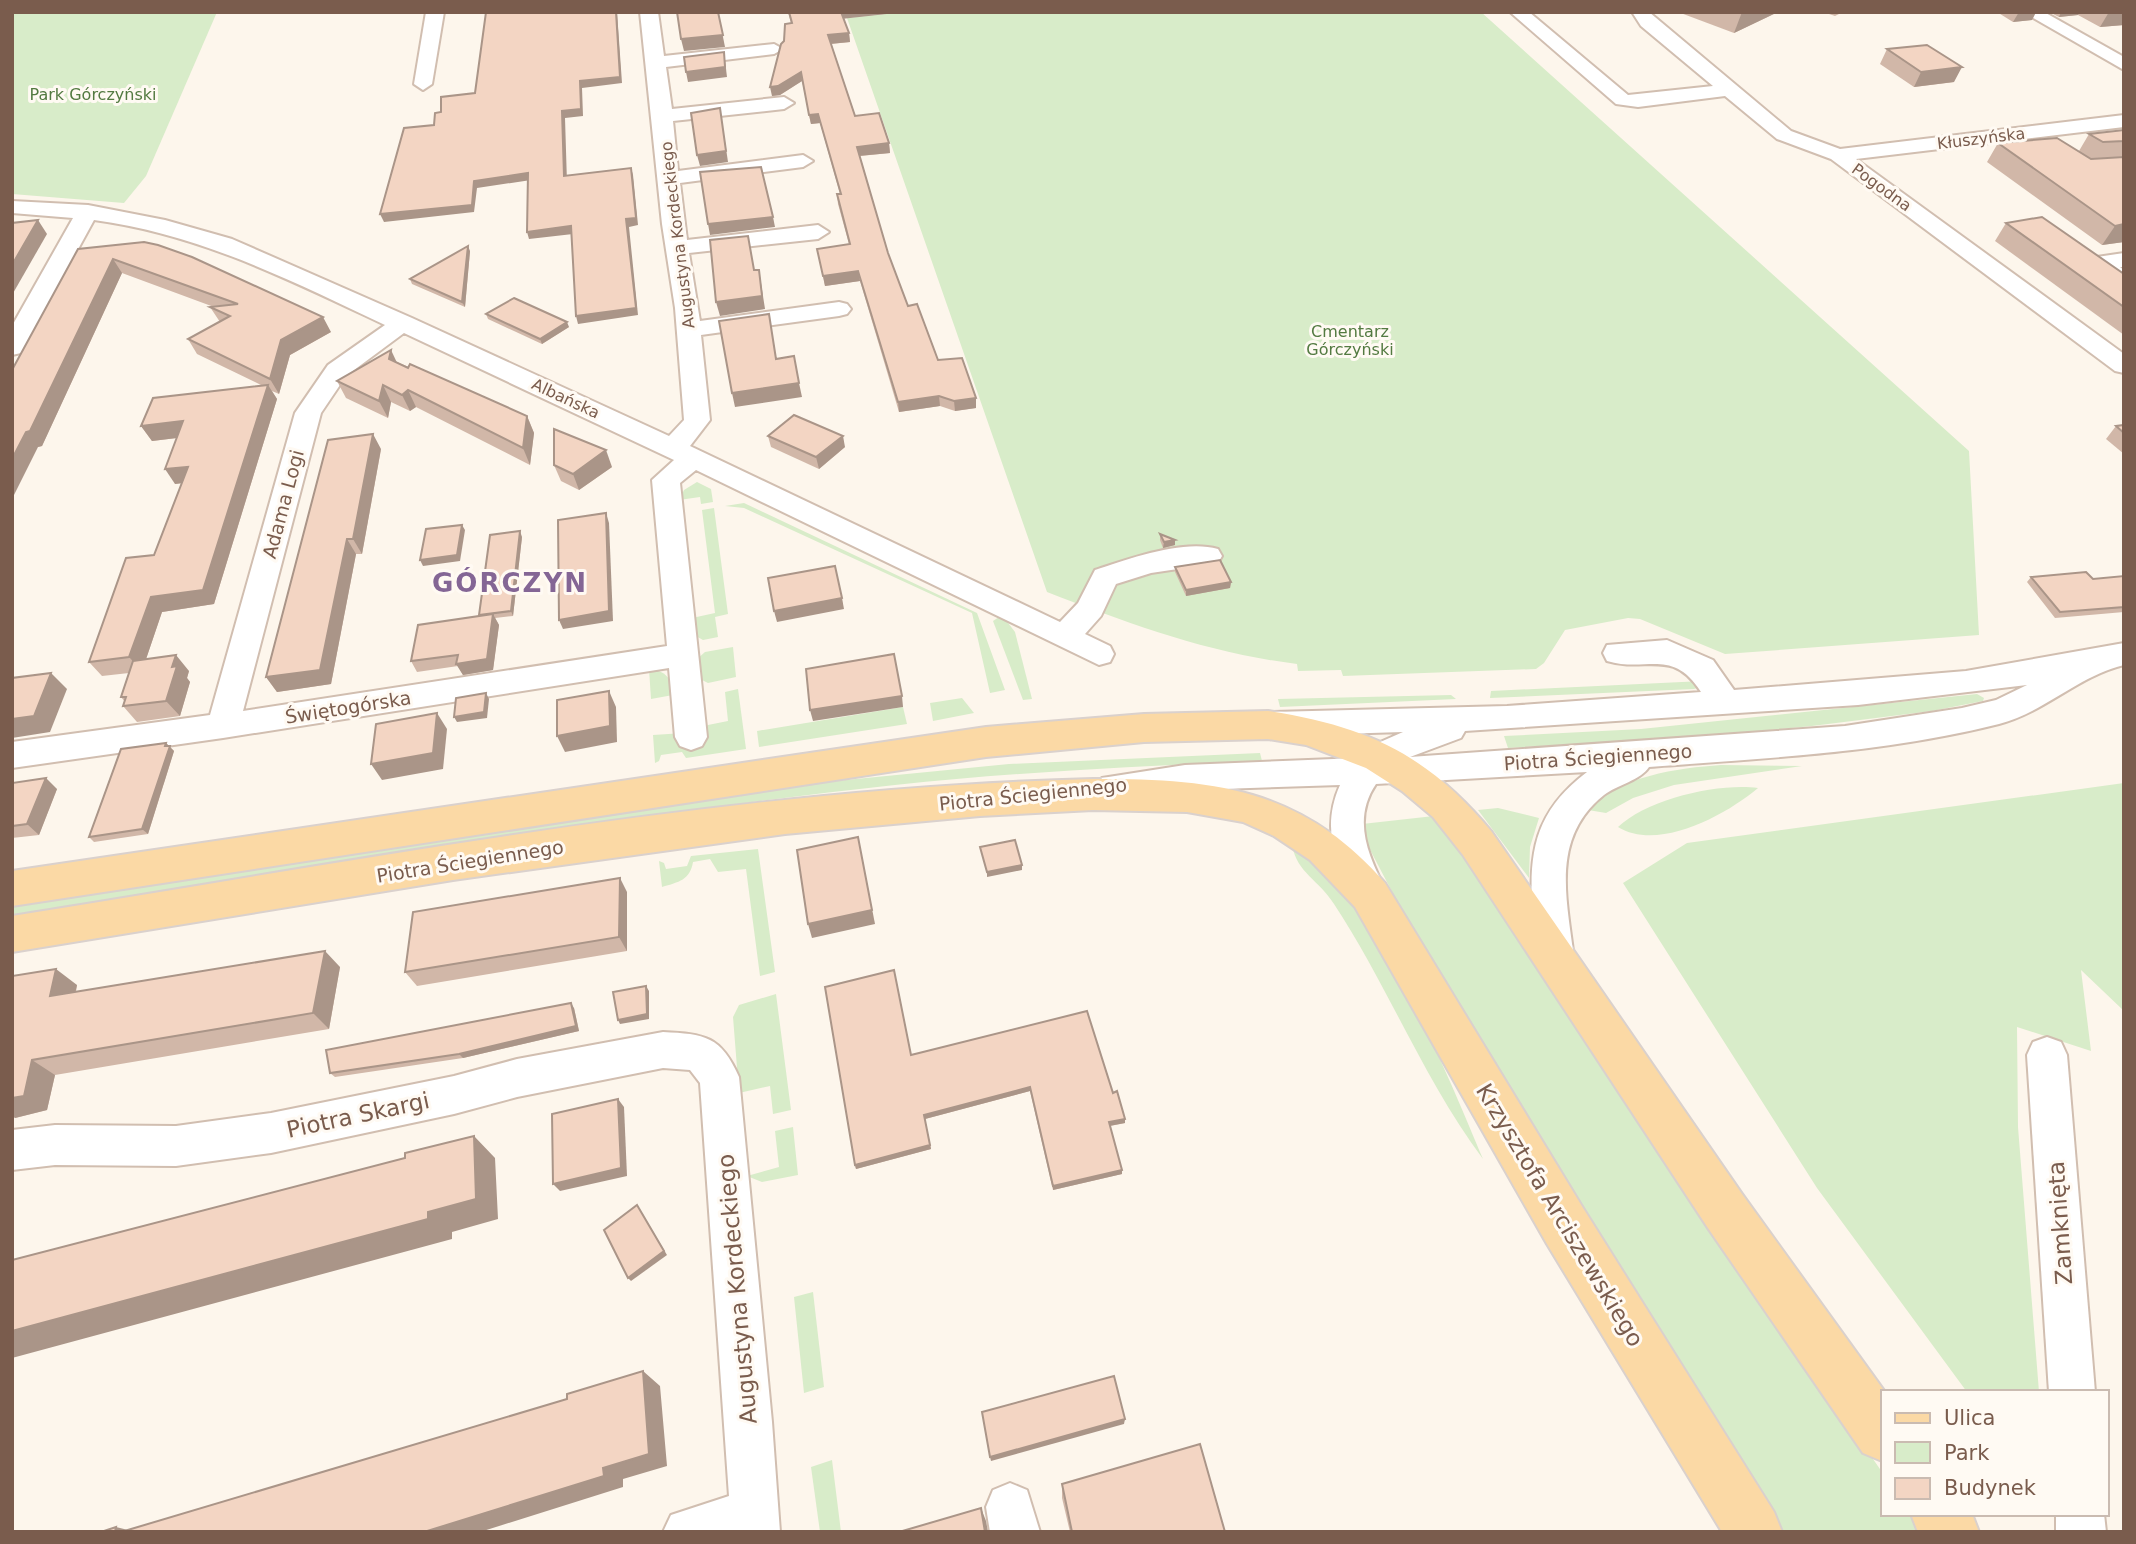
<svg xmlns="http://www.w3.org/2000/svg" width="2136" height="1544" viewBox="0 0 2136 1544" font-family="'DejaVu Sans',sans-serif">
	<style>
		.green { fill: #d8ecc9 }
		.lines { fill: none; stroke-linecap: round; stroke-linejoin: round }
		.minor-casing { stroke: #d1beb0; stroke-width: 4 }
		.major-casing { stroke: #dad1cd; stroke-width: 4 }
		.minor { fill: #fff; fill-rule: evenodd }
		.major { fill: #fbd9a5; fill-rule: evenodd }
		.wall { fill: #d1b7a8 }
		.shaded-wall { fill: #aa9588 }
		.building { fill: #f3d5c3; stroke: #aa9588; stroke-width: 2 }
		.labels { text-anchor: middle; stroke-width: 6; stroke-linejoin: round; paint-order: stroke }
		.far-park-label { font-size: 16px; fill: #537a41; stroke: #fffaf3 }
		.far-street-label { font-size: 16px; fill: #7a5c4d; stroke: #fffaf3 }
		.street-label { font-size: 19px; fill: #7a5c4d; stroke: #fffaf3 }
		.near-street-label { font-size: 23px; fill: #7a5c4d; stroke: #fffaf3 }
		.district-label { font-size: 26px; font-weight: bold; letter-spacing: 2px; fill: #846695; stroke: #fffaf3 }
	</style>
	<rect width="100%" height="100%" fill="#fdf6ec"/>
	<g class="green">
		<path d="M12,12H217L146,176L124,203L12,194Z"/>
		<path d="M905,12H1481L1969,451L1979,635L1725,654L1640,619L1628,618L1565,630L1544,663L1536,669L1343,676L1341,670L1298,671L1297,664C1208,653 1130,624 1047,592L847,18Z"/>
		<path d="M697,482L711,489L713,502L701,504L700,497L679,500L684,490Z"/>
		<path d="M744,503L977,613L1005,690L990,693L972,613L744,508L725,506Z"/>
		<path d="M714,508L728,614L715,617L718,637L703,640L694,635L692,618L715,613L702,510Z"/>
		<path d="M1002,615L1015,632L1032,699L1023,700L993,621Z"/>
		<path d="M733,647L736,677L708,683L698,678L696,660L705,652Z"/>
		<path d="M649,669C666,671 672,678 673,695L651,699Z"/>
		<path d="M1703,681L1700,687L1694,689L1490,698L1491,691Z"/>
		<path d="M738,689L746,749L686,758L682,752L661,755L659,761L655,763L653,735L699,732L708,725L728,721L725,692Z"/>
		<path d="M1977,694L1984,698L1983,701L1932,711L1812,726L1695,737L1508,748L1504,736L1641,729Z"/>
		<path d="M1451,695L1456,699L1280,707L1278,699Z"/>
		<path d="M962,698L974,713L933,721L930,703Z"/>
		<path d="M903,707L907,724L759,747L757,731Z"/>
		<path d="M1260,753L1262,761C1139,766 1017,772 895,785C600,817 306,871 12,918V905L734,793L825,782L1009,764Z"/>
		<path d="M1721,765L1802,766L1674,785L1633,798L1606,813L1588,810C1618,776 1678,768 1721,765Z"/>
		<path d="M2124,783V1011L2081,970L2091,1051L2017,1027L2018,1127L2039,1392H1967L1817,1188L1623,883L1687,843Z"/>
		<path d="M1758,788C1726,815 1658,852 1618,827C1648,799 1717,783 1758,788Z"/>
		<path d="M1498,808L1539,818L1530,847L1529,878L1478,810Z"/>
		<path d="M1434,816L1453,837L1704,1215L1882,1472V1514H1912L1924,1532H1783L1690,1386L1412,930L1366,842L1362,824Z"/>
		<path d="M1292,845C1376,896 1445,1069 1483,1159C1424,1080 1388,986 1334,904C1319,880 1297,873 1292,845Z"/>
		<path d="M758,849L775,972L760,976L746,869L718,872L710,859L693,862C690,880 679,882 662,887L659,861L664,863L666,869L687,866L691,856Z"/>
		<path d="M776,994L791,1110L773,1114L770,1086L739,1093L733,1017L739,1005Z"/>
		<path d="M793,1127L798,1175L762,1182L747,1176L779,1167L775,1131Z"/>
		<path d="M813,1292L824,1387L804,1393L794,1297Z"/>
		<path d="M832,1460L841,1532H820L811,1467Z"/>
	</g>
	<g class="lines">
		<defs>
			<g id="minor">
				<path d="M426,12H444L432,84L423,90L414,84Z"/>
				<path d="M640,12H658L664,56L774,44L783,49L774,54L666,67L672,109L784,97L794,103L784,109L673,121L678,171L803,155L813,161L803,167L680,183L687,240L818,225L829,232L818,239L689,253L700,321L839,302L847,304L851,309L847,314L839,316L701,335L710,420L690,446L1060,622L1078,603L1095,570C1129,559 1183,539 1218,549L1222,556L1218,563L1151,573L1116,584L1101,616L1085,634L1110,646L1114,654L1110,662L1099,665L696,470L680,483L707,737L702,746L691,750L680,746L675,737L669,668L223,738L12,768V742L210,715L295,413L328,365L385,325C290,280 199,234 94,220L24,348L21,353L12,355V326L73,218L12,213V201L88,205L165,220L232,239L412,318L669,436L684,420L675,308L662,224ZM404,333L674,460L652,480L667,646L243,711L321,413L346,376Z"/>
				<path d="M1510,12H1529L1628,95L1713,86L1641,26L1632,12H1649L1791,131L1840,149L2124,115V127L1856,159L2124,354V373L2115,371L1831,159L1777,139L1725,96L1638,107L1616,104Z"/>
				<path d="M2023,12H2044L2124,57V70Z"/>
				<path d="M2124,253V267H2120L2124,270V287L2116,285L2087,263L2090,258Z"/>
				<path d="M1667,640L1713,660L1734,690L1966,671L2124,643V665C2078,676 2045,712 1999,724C1884,753 1766,758 1649,767C1641,780 1617,785 1604,795C1550,838 1567,899 1574,959L1568,971L1555,975L1542,971C1534,954 1534,935 1533,917C1528,853 1534,812 1587,772L1376,784C1352,819 1368,855 1385,889L1380,900L1367,904L1354,900C1335,860 1321,828 1340,785L1221,789L1114,800L1102,796L1097,787L1102,778L1185,765L1359,758L1378,743L1403,732L1273,736L1262,733L1257,724L1262,715L1273,712L1507,706L1701,692C1672,647 1647,673 1607,661L1603,653L1607,645ZM2027,685L1996,700L1962,708L1845,726L1410,757L1461,738L1465,731L1858,705Z"/>
				<path d="M663,1032C705,1034 721,1036 739,1077L772,1422L780,1532H663L671,1515L729,1496L700,1083L690,1070L663,1068L517,1097L454,1114L271,1153L176,1166L55,1165L12,1170V1130L55,1125L176,1126L271,1113L454,1076L517,1059Z"/>
				<path d="M2047,1037L2061,1042L2067,1055L2095,1392H2049L2027,1055L2033,1042Z"/>
				<path d="M1010,1483L1027,1490L1040,1532H990L986,1507L993,1490Z"/>
				<path d="M2056,1514H2104L2106,1532H2056Z"/>
			</g>
			<g id="major">
				<path d="M1268,711C1366,726 1427,754 1491,831L1742,1194L1885,1392H1882V1461L1863,1453L1708,1228L1463,855L1433,817L1402,791L1366,768L1306,745L1268,739L1144,742L986,757L12,906V871L986,727L1144,714Z"/>
				<path d="M1093,779C1211,778 1303,788 1385,883L1583,1208L1774,1512L1782,1532H1722L1547,1244L1355,907L1310,860L1274,836L1243,822L1187,812L1093,810L980,816L785,834L453,880L12,952V916C370,859 730,788 1093,779Z"/>
				<path d="M1911,1514H1972L1979,1532H1918Z"/>
			</g>
		</defs>
		<use href="#minor" class="minor-casing"/>
		<use href="#major" class="major-casing"/>
		<use href="#minor" class="minor"/>
		<use href="#major" class="major"/>
	</g>
	<g class="wall">
		<path d="M788,12H905L843,18L849,33L850,42L831,44L855,116L889,143L890,153L860,156L888,253L908,306L938,360L976,408L955,411L940,406L899,412L860,281L825,286L817,249L849,244L838,204L837,194H840L820,123L811,124L802,81L780,95L772,96L784,41L791,23Z"/>
		<path d="M1678,12H1778L1734,33Z"/>
		<path d="M1823,12H1843L1835,16Z"/>
		<path d="M1997,12H2036L2032,20L2013,22Z"/>
		<path d="M2049,12H2124V25L2100,27L2078,15L2059,17Z"/>
		<path d="M1887,49L1954,82L1914,87L1880,64Z"/>
		<path d="M2124,130V242L2102,245L1987,162L1998,143L2079,151L2089,134Z"/>
		<path d="M2006,223L2124,274V335L1995,241Z"/>
		<path d="M144,242L331,332L290,355L279,394L272,391L277,399L214,604L162,612L146,659L189,671L187,678L190,682L180,716L137,722L123,706L125,702L121,697L129,673L102,676L89,662L154,555L182,483L175,484L177,438L152,441L141,426L261,385L197,354L188,339L220,322L210,307H214L122,273L42,446L38,447L78,249Z"/>
		<path d="M470,251L465,307L412,284L410,279Z"/>
		<path d="M486,314L569,327L542,344L488,319Z"/>
		<path d="M397,362L527,416L534,433L530,465L416,407L410,411L391,402L388,418L346,398L337,381Z"/>
		<path d="M2124,425V454L2106,439L2116,426Z"/>
		<path d="M768,436L845,447L819,469L771,447Z"/>
		<path d="M381,449L362,554H356L331,684L277,692L266,677Z"/>
		<path d="M554,465L612,467L579,490L561,481Z"/>
		<path d="M1160,534L1175,545L1163,548L1160,540Z"/>
		<path d="M522,537L513,616L495,618L499,625L493,670L463,675L458,666L417,672L411,661L480,616L479,615Z"/>
		<path d="M1175,567L1231,582L1230,588L1186,596L1175,572Z"/>
		<path d="M2124,576V612L2055,618L2027,582L2031,577L2093,579Z"/>
		<path d="M166,743L174,751L148,834L94,842L89,837Z"/>
		<path d="M12,783L57,789L39,835L12,838Z"/>
		<path d="M627,892V951L417,986L405,972Z"/>
		<path d="M340,967L329,1029L55,1075L47,1110L15,1118L12,976L77,985L76,992Z"/>
		<path d="M574,1008L579,1031L463,1058L335,1077L330,1073Z"/>
		<path d="M911,1055L1113,1093L1125,1119V1123L1110,1126L1122,1174L1053,1190L1030,1091L925,1119L931,1149L856,1169L855,1165Z"/>
		<path d="M1062,1484L1225,1532H1070L1062,1498Z"/>
	</g>
	<g class="shaded-wall">
		<path d="M616,12H617L622,83L582,88L583,116L565,118L567,183L564,176L562,111L580,81Z"/>
		<path d="M718,12L725,47L684,51L681,39Z"/>
		<path d="M841,12H905L841,19Z"/>
		<path d="M1742,12H1778L1734,33Z"/>
		<path d="M2019,12H2036L2032,20L2013,22Z"/>
		<path d="M2061,12H2080L2078,15L2059,17Z"/>
		<path d="M2109,12H2124V25L2100,27Z"/>
		<path d="M849,33L850,42L829,44L828,35Z"/>
		<path d="M724,52L727,77L688,82L686,72Z"/>
		<path d="M1962,67L1954,82L1914,87L1921,72Z"/>
		<path d="M801,72L802,81L780,95L772,96L770,87Z"/>
		<path d="M720,108L728,162L700,166L697,155Z"/>
		<path d="M818,114L820,123L811,124L809,115Z"/>
		<path d="M889,143L890,153L858,156L857,147Z"/>
		<path d="M631,168L633,175L638,225L629,227L638,315L578,324L576,316L626,219Z"/>
		<path d="M528,173L531,180L477,188L474,212L384,222L380,214L474,181Z"/>
		<path d="M773,217L775,227L710,235L708,224Z"/>
		<path d="M38,220L47,234L12,295V265Z"/>
		<path d="M2124,224V242L2102,245L2115,226Z"/>
		<path d="M571,226L573,234L529,239L527,232Z"/>
		<path d="M468,246L470,251L465,307L462,302Z"/>
		<path d="M113,259L122,273L42,446L38,447L12,499V459Z"/>
		<path d="M759,270L765,309L720,316L716,302Z"/>
		<path d="M858,271L860,281L825,286L823,276Z"/>
		<path d="M323,317L331,332L290,355L279,394L270,379L281,340Z"/>
		<path d="M567,322L569,327L542,344L540,339Z"/>
		<path d="M391,350L399,367L389,359Z"/>
		<path d="M799,383L802,397L735,407L732,393Z"/>
		<path d="M268,385L277,399L214,604L162,612L142,671L129,657L151,597Z"/>
		<path d="M383,385L391,402L388,418L379,401Z"/>
		<path d="M408,390L416,407L410,411L402,395Z"/>
		<path d="M939,396L940,406L899,412L898,402Z"/>
		<path d="M976,398V408L955,411L954,401Z"/>
		<path d="M527,416L534,433L530,465L523,448Z"/>
		<path d="M183,421L193,436L152,441L141,426Z"/>
		<path d="M373,434L381,449L362,554L353,539Z"/>
		<path d="M843,436L845,447L819,469L816,457Z"/>
		<path d="M606,450L612,467L579,490L573,474Z"/>
		<path d="M188,467L199,481L175,484L165,469Z"/>
		<path d="M606,513L609,523L613,621L563,629L559,620Z"/>
		<path d="M462,525L465,530L460,561L423,566L420,560Z"/>
		<path d="M520,531L522,537L513,616L511,611Z"/>
		<path d="M347,539L356,554L331,684L277,692L266,677Z"/>
		<path d="M1175,540V545L1163,548L1164,542Z"/>
		<path d="M1231,582L1230,588L1186,596V590Z"/>
		<path d="M842,598L844,609L777,622L774,611Z"/>
		<path d="M493,614L499,625L493,670L463,675L456,664Z"/>
		<path d="M176,655L189,671L187,678L190,682L180,716L166,701L172,667Z"/>
		<path d="M51,673L67,689L50,732L12,738V719Z"/>
		<path d="M609,691L616,707L617,742L565,752L557,736Z"/>
		<path d="M486,693L489,699L487,718L457,722L454,717Z"/>
		<path d="M902,696L903,707L813,721L810,710Z"/>
		<path d="M437,713L447,729L443,769L382,780L371,764Z"/>
		<path d="M166,743L174,751L148,834L142,829Z"/>
		<path d="M46,778L57,789L39,835L27,824Z"/>
		<path d="M858,837L875,924L812,938L808,924Z"/>
		<path d="M1022,865V870L987,877V872Z"/>
		<path d="M620,878L627,892V951L619,937Z"/>
		<path d="M325,951L340,967L329,1029L313,1013Z"/>
		<path d="M56,969L77,985L71,1011L50,996Z"/>
		<path d="M646,986L649,991V1019L620,1024L618,1020Z"/>
		<path d="M571,1003L574,1008L579,1031L463,1058L459,1054Z"/>
		<path d="M32,1060L55,1075L47,1110L15,1118L12,1116V1098Z"/>
		<path d="M1030,1087V1091L925,1119L931,1149L856,1169L855,1165L924,1115Z"/>
		<path d="M618,1099L624,1107L627,1176L560,1191L553,1184Z"/>
		<path d="M1125,1119V1123L1109,1126V1122Z"/>
		<path d="M474,1136L495,1158L498,1219L452,1232V1239L12,1358V1331L428,1212Z"/>
		<path d="M1122,1170V1174L1053,1190V1186Z"/>
		<path d="M637,1205L667,1255L631,1281L628,1278Z"/>
		<path d="M643,1371L660,1386L667,1466L623,1479V1487L480,1532H424L603,1468Z"/>
		<path d="M1125,1419L1124,1424L991,1461L990,1457Z"/>
		<path d="M981,1508L986,1521L988,1532H985Z"/>
		<path d="M116,1527L136,1532H115Z"/>
	</g>
	<g class="building">
		<path d="M486,12H616L620,77L580,81L581,109L562,111L564,176L631,168L636,218L626,219L636,308L576,316L571,226L527,232L528,173L474,181L472,205L380,214L404,128L434,125L435,113L441,112V97L475,93Z"/>
		<path d="M677,12H718L723,35L681,39Z"/>
		<path d="M789,12H841L849,33L828,35L855,116L879,113L889,143L857,147L888,253L908,306L917,304L938,360L962,358L976,398L954,401L939,396L898,402L858,271L823,276L817,249L850,244L837,194H841L818,114L809,115L801,72L778,86L770,87L781,44L784,41L785,24L792,23Z"/>
		<path d="M1927,45L1962,67L1921,72L1887,49Z"/>
		<path d="M724,52L725,67L686,72L684,57Z"/>
		<path d="M720,108L726,151L697,155L691,113Z"/>
		<path d="M2124,130V141L2103,142L2089,134Z"/>
		<path d="M2057,138L2091,159L2124,157V224L2115,226L1998,143Z"/>
		<path d="M761,167L773,217L708,224L700,172Z"/>
		<path d="M2042,217L2124,274V307L2006,223Z"/>
		<path d="M38,220L12,265V223Z"/>
		<path d="M748,236L754,270H759L762,296L716,302L710,240Z"/>
		<path d="M144,242L158,245L192,257L323,317L281,340L270,379L188,339L230,316L210,307L238,304L113,259L30,431L26,432L12,459V370L78,249Z"/>
		<path d="M468,246L462,302L410,279Z"/>
		<path d="M514,298L567,322L540,339L486,314Z"/>
		<path d="M769,314L776,359L794,356L799,383L732,393L719,321Z"/>
		<path d="M391,350L389,359L408,368L410,364L527,416L523,448L408,390L402,395L383,385L379,401L337,381Z"/>
		<path d="M268,385L203,590L151,597L129,657L89,662L126,558L154,555L188,467L165,469L183,421L141,426L153,398Z"/>
		<path d="M794,415L843,436L816,457L768,436Z"/>
		<path d="M2124,425V433L2116,426Z"/>
		<path d="M554,429L606,450L573,474L554,465Z"/>
		<path d="M373,434L353,539H347L320,670L266,677L328,440Z"/>
		<path d="M606,513L609,611L559,620L558,520Z"/>
		<path d="M462,525L457,555L420,560L426,529Z"/>
		<path d="M520,531L511,611L479,615L490,535Z"/>
		<path d="M1160,534L1175,540L1164,542Z"/>
		<path d="M1220,560L1231,582L1186,590L1175,567Z"/>
		<path d="M835,566L842,598L774,611L768,578Z"/>
		<path d="M2086,572L2093,579L2124,576V607L2060,612L2031,577Z"/>
		<path d="M493,614L487,659L456,664L458,655L411,661L418,625Z"/>
		<path d="M894,654L902,696L810,710L806,669Z"/>
		<path d="M176,655L172,667L177,666L166,701L123,706L126,697H121L133,661Z"/>
		<path d="M51,673L34,716L12,719V678Z"/>
		<path d="M609,691L610,726L557,736V700Z"/>
		<path d="M486,693L484,712L454,717L456,698Z"/>
		<path d="M437,713L433,753L371,764L376,724Z"/>
		<path d="M166,743L165,746H170L142,829L89,837L121,749Z"/>
		<path d="M46,778L27,824L12,826V783Z"/>
		<path d="M858,837L872,910L808,924L797,850Z"/>
		<path d="M1015,840L1022,865L987,872L980,847Z"/>
		<path d="M620,878L619,937L405,972L413,912Z"/>
		<path d="M325,951L313,1013L32,1060L24,1096L12,1098V976L56,969L50,996Z"/>
		<path d="M894,970L911,1055L1087,1011L1113,1093L1117,1091L1125,1119L1109,1122L1122,1170L1053,1186L1030,1087L924,1115L930,1145L855,1165L825,987Z"/>
		<path d="M646,986L647,1014L618,1020L613,992Z"/>
		<path d="M571,1003L576,1026L459,1054L330,1073L326,1050Z"/>
		<path d="M618,1099L621,1168L553,1184L552,1114Z"/>
		<path d="M474,1136L476,1199L428,1212V1219L12,1331V1260L405,1158V1153Z"/>
		<path d="M637,1205L664,1251L628,1278L604,1230Z"/>
		<path d="M643,1371L649,1454L603,1468L604,1476L424,1532H121L567,1399V1394Z"/>
		<path d="M1114,1376L1125,1419L990,1457L982,1412Z"/>
		<path d="M1200,1444L1225,1532H1072L1062,1484Z"/>
		<path d="M981,1508L985,1532H899Z"/>
		<path d="M116,1527L115,1532H101Z"/>
	</g>
	<g class="labels">
		<g class="far-park-label">
			<text x="93" y="100">Park Górczyński</text>
			<text x="1350" y="337">Cmentarz<tspan x="1350" dy="18">Górczyński</tspan></text>
		</g>
		<g class="far-street-label">
			<text transform="translate(1981 138) rotate(-7)" y="6">Kłuszyńska</text>
			<text transform="translate(1882 187) rotate(36)" y="6">Pogodna</text>
			<text transform="translate(677 235) rotate(-97)" y="6">Augustyna Kordeckiego</text>
			<text transform="translate(566 398) rotate(25)" y="6">Albańska</text>
		</g>
		<g class="street-label">
			<text transform="translate(283 504) rotate(-75)" y="7">Adama Logi</text>
			<text transform="translate(348 707) rotate(-9)" y="7">Świętogórska</text>
			<text transform="translate(1598 757) rotate(-4)" y="7">Piotra Ściegiennego</text>
			<text transform="translate(1033 794) rotate(-6)" y="7">Piotra Ściegiennego</text>
			<text transform="translate(470 861) rotate(-9)" y="7">Piotra Ściegiennego</text>
		</g>
		<g class="near-street-label">
			<text transform="translate(358 1115) rotate(-12)" y="8">Piotra Skargi</text>
			<text transform="translate(1560 1215) rotate(59)" y="8">Krzysztofa Arciszewskiego</text>
			<text transform="translate(2060 1223) rotate(-94)" y="8">Zamknięta</text>
			<text transform="translate(737 1289) rotate(-95)" y="8">Augustyna Kordeckiego</text>
		</g>
		<g class="district-label">
			<text x="510" y="592">GÓRCZYN</text>
		</g>
	</g>
	<rect width="2136" height="1544" fill="none" stroke="#7a5c4d" stroke-width="28"/>
	<rect x="1881" y="1390" width="228" height="126" fill="#fffaf3" stroke="#cabbb1" stroke-width="2"/>
	<rect x="1895" y="1413" width="35" height="10" fill="#fbd9a5" stroke="#cabbb1" stroke-width="2"/>
	<text x="1944" y="1425" font-size="21" fill="#7a5c4d">Ulica</text>
	<rect x="1895" y="1442" width="35" height="21" fill="#d8ecc9" stroke="#cabbb1" stroke-width="2"/>
	<text x="1944" y="1460" font-size="21" fill="#7a5c4d">Park</text>
	<rect x="1895" y="1478" width="35" height="21" fill="#f3d5c3" stroke="#cabbb1" stroke-width="2"/>
	<text x="1944" y="1495" font-size="21" fill="#7a5c4d">Budynek</text>
</svg>
